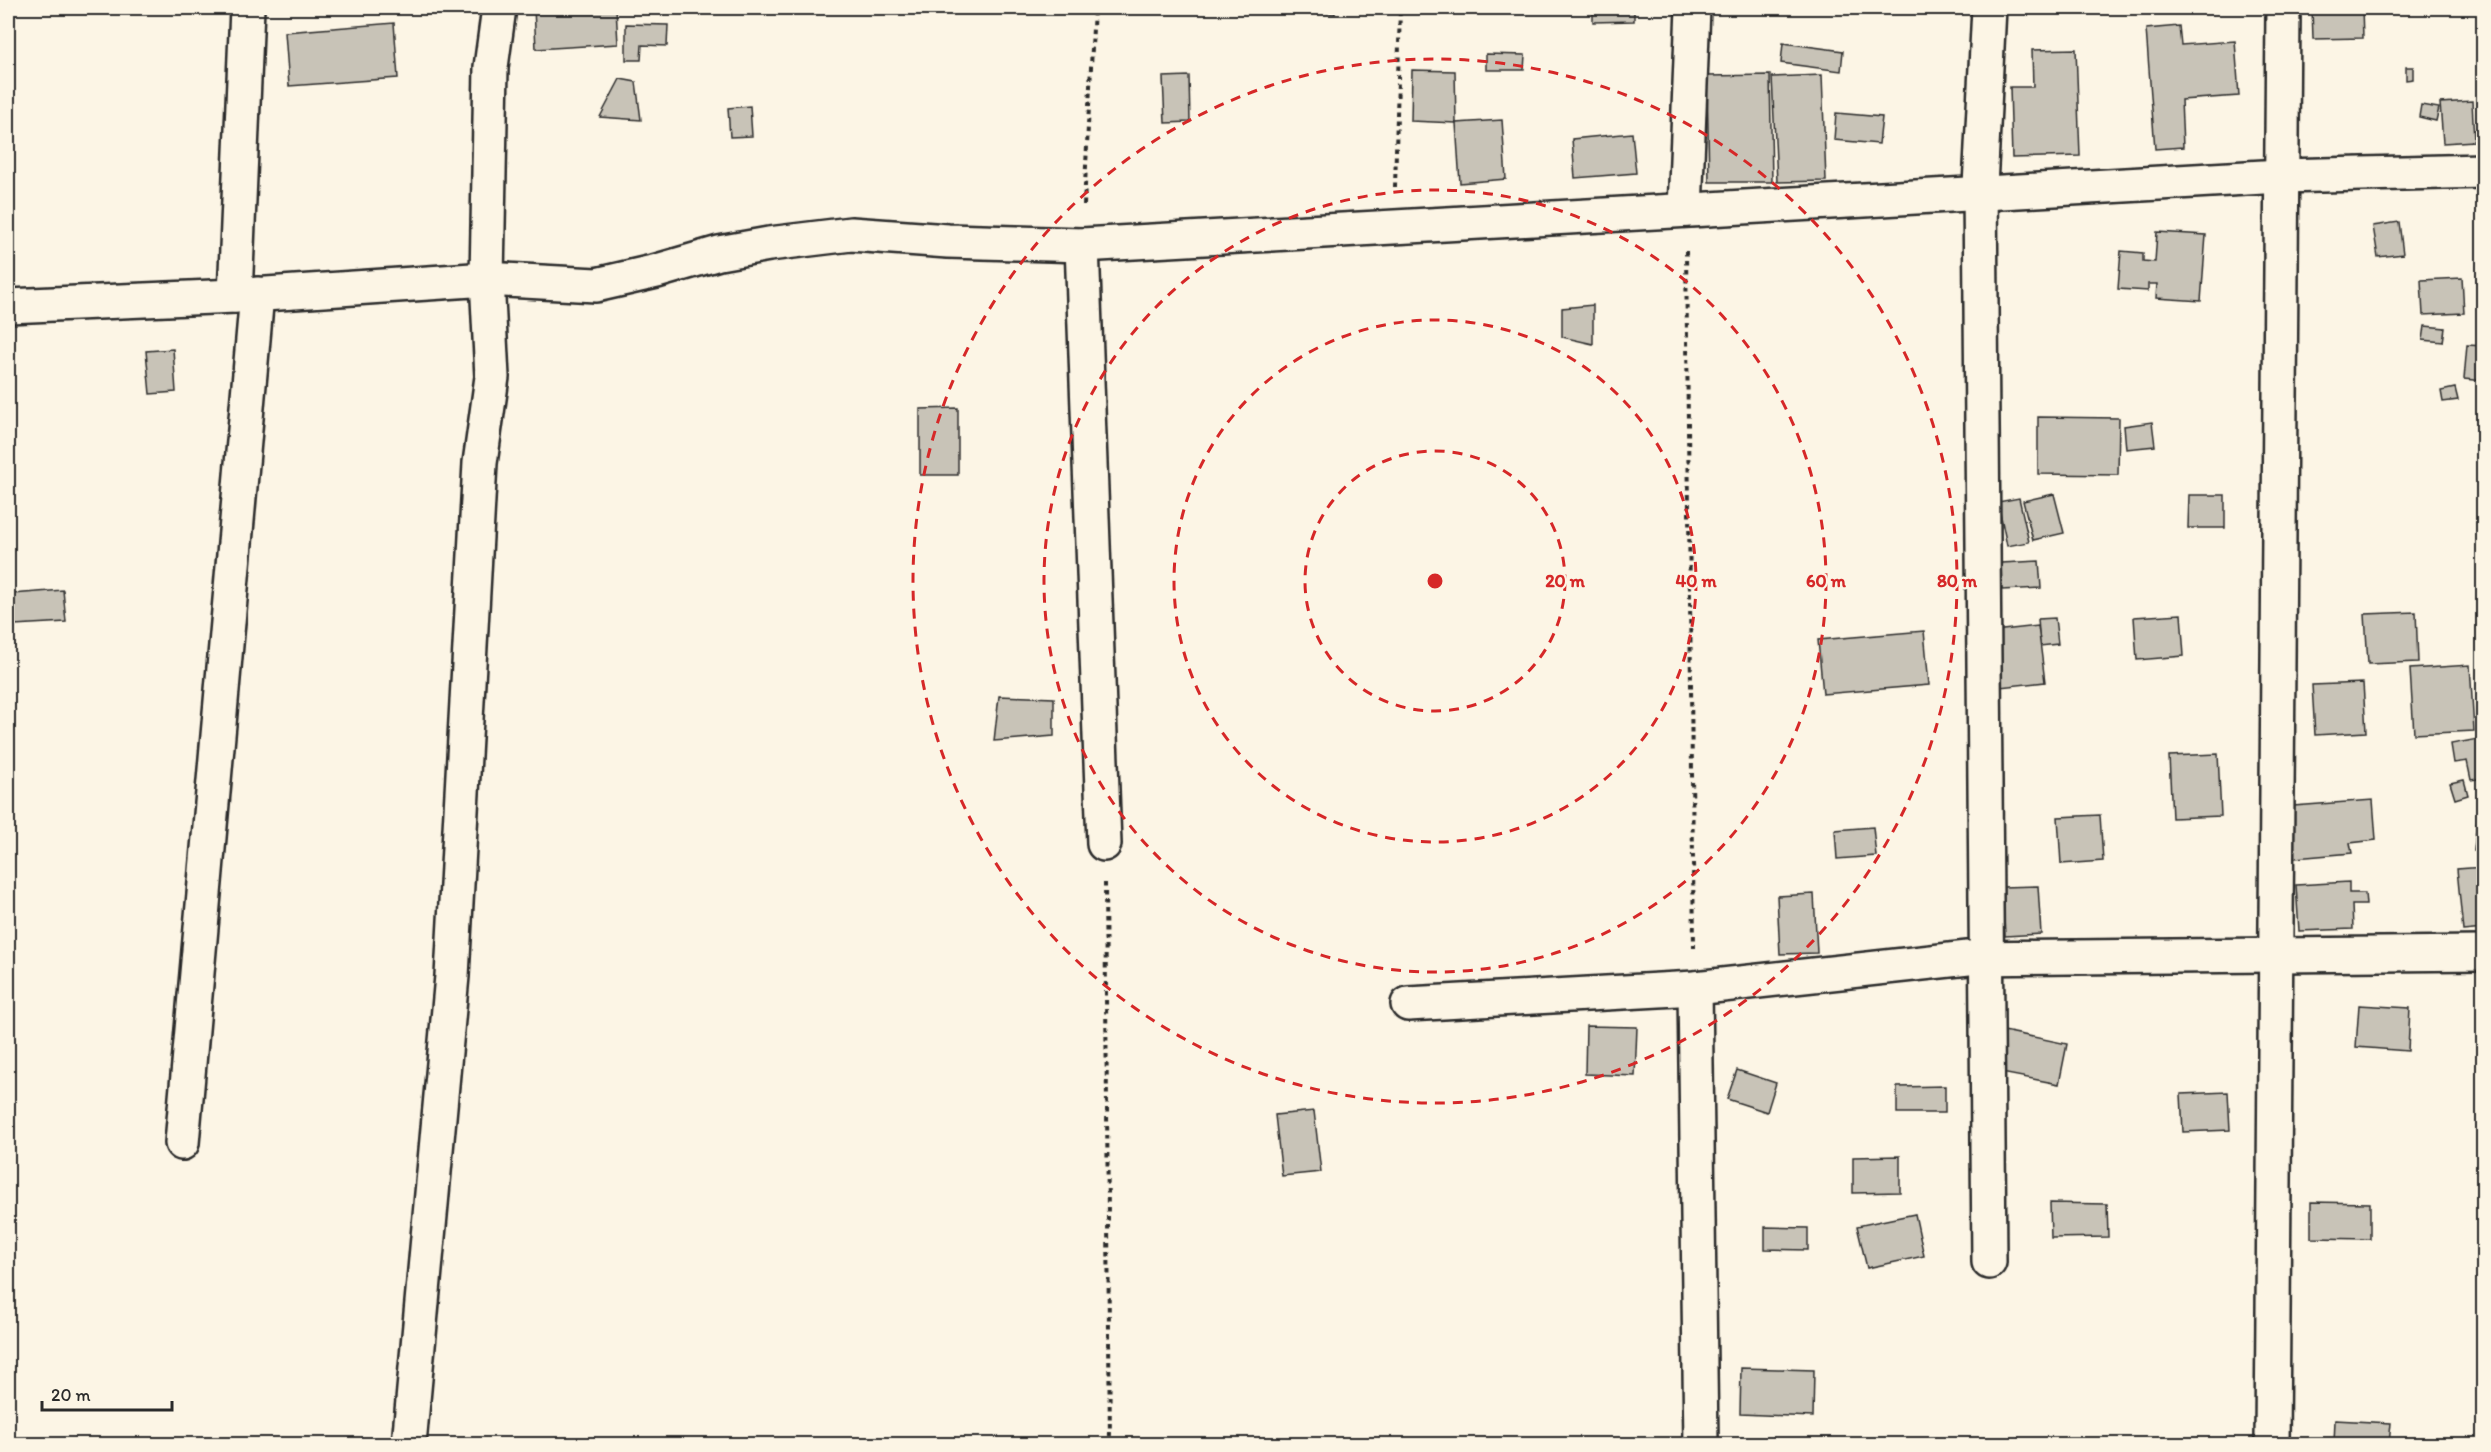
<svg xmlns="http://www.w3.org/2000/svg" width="2491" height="1452" viewBox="0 0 2491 1452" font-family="Itim,sans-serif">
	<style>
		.building { fill: #c8c3b7; stroke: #2b2b2b; stroke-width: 1.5 }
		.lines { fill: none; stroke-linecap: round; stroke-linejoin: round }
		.minor-casing { stroke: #2b2b2b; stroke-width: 38 }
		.path { stroke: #2b2b2b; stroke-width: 4; stroke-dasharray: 4.5 4.5; stroke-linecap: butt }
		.minor { stroke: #fcf5e5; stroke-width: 33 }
		.ring { fill: none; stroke: #d62828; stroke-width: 3; stroke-dasharray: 10 8 }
		.centre { fill: #d62828; stroke: #fcf5e5; stroke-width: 3 }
		.ring-label { font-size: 18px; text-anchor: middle; font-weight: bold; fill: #d62828; stroke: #fcf5e5; stroke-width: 4.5; stroke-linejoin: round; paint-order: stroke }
	</style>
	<rect width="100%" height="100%" fill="#fcf5e5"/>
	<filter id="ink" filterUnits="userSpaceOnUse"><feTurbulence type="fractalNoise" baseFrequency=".0167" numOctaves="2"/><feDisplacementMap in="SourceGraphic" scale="12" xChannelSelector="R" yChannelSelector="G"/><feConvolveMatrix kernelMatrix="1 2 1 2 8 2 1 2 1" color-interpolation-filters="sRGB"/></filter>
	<g filter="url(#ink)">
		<g class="building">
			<path d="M534,8H616L618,44L536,49Z"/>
			<path d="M1255,8H1335V14Z"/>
			<path d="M1593,8H1634V21L1593,22Z"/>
			<path d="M2312,8H2362L2363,38L2313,39Z"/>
			<path d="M394,23L398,78L289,86L285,32Z"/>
			<path d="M626,24L668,25L667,46L642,45L641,60H626Z"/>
			<path d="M2179,26L2181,45L2235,41L2239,96L2181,100L2183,147L2155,149L2146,29Z"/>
			<path d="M1783,43L1843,51L1841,71L1781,63Z"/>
			<path d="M2076,49L2080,156L2012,158L2010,87H2033L2032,50Z"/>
			<path d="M1486,54L1525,55L1524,70H1486Z"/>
			<path d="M2406,67H2413V79L2406,80Z"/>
			<path d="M1412,70L1455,71L1456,123L1411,121Z"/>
			<path d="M1770,75L1772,182H1709L1707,76Z"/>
			<path d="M1822,75L1826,181L1777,182L1772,77Z"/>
			<path d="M1189,76L1190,122L1165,123L1163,77Z"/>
			<path d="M620,79L636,82L641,120L600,117Z"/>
			<rect x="2478" y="87" width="6" height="39"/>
			<path d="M2472,101L2474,141L2443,143L2440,103Z"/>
			<path d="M2421,105L2439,108L2436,121L2419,117Z"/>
			<path d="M750,106L752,136L730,137L728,108Z"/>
			<path d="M1836,113L1882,117L1879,144L1834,140Z"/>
			<path d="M1502,120L1506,179L1460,183L1456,123Z"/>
			<path d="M1632,133L1636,173L1575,178L1572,139Z"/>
			<path d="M2399,222L2403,254L2378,257L2373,226Z"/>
			<path d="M2157,232L2206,235L2201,301L2156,298L2157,284H2148V291L2118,289L2121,251L2143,253V261L2155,262Z"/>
			<path d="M2462,278L2464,313L2423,315L2421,280Z"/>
			<path d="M1593,305V344L1562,337V308Z"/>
			<path d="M2425,326L2445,328L2443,342L2423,340Z"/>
			<path d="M2467,345L2484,346V381L2464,379Z"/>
			<path d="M173,349L176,392L150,394L146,351Z"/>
			<path d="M2455,388L2458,400L2443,402L2441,391Z"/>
			<path d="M958,408V475H920V409Z"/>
			<path d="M2038,417L2119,418L2118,475L2038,474Z"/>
			<path d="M2152,422L2155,446L2126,449L2124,426Z"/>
			<path d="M2054,494L2064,533L2033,540L2023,501Z"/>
			<path d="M2189,495H2225V528H2188Z"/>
			<path d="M2019,498L2029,542L2007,546L1998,502Z"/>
			<path d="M2039,561L2041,588L2002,590L2001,563Z"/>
			<path d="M63,590L66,622L14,625L12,594Z"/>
			<path d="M2416,612L2418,662L2368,664L2365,614Z"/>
			<path d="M2181,614L2184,656L2137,660L2134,617Z"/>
			<path d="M2055,618L2058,644L2040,646L2038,619Z"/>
			<path d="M2038,626L2045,682L2000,687L1994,631Z"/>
			<path d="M1924,631L1929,685L1823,694L1818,640Z"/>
			<path d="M2470,665L2474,731L2414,734L2410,669Z"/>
			<path d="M2363,683L2366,732L2315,735L2312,685Z"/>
			<path d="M999,696L1054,698V736L994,741Z"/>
			<path d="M2481,701H2484V730H2480Z"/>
			<path d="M2484,738V778L2471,780L2467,761L2454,763L2451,744Z"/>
			<path d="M2218,754L2221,816L2172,818L2169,756Z"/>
			<path d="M2464,780L2468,795L2455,799L2450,783Z"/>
			<path d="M2373,800L2376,840L2350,843L2352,853L2284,859L2280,807Z"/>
			<path d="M2478,807H2484V851H2474Z"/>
			<path d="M2100,815L2103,861L2061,864L2058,817Z"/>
			<path d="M1873,827L1876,856L1837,859L1835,830Z"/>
			<path d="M2484,867V929L2463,931L2457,869Z"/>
			<path d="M2349,882V893H2365L2366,905H2352L2353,929L2299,931L2296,885Z"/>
			<path d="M2038,886L2041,934L2005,936L2002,887Z"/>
			<path d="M1814,894L1817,953L1780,954L1777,896Z"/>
			<path d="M2359,1005L2410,1008L2408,1051L2356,1047Z"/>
			<path d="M1586,1026L1637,1027L1635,1076L1585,1074Z"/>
			<path d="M2004,1031L2067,1044L2059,1084L1996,1072Z"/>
			<path d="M1737,1070L1776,1083L1767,1112L1727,1099Z"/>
			<path d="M1945,1086V1113H1897V1087Z"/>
			<path d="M2228,1092L2230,1130L2183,1132L2181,1094Z"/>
			<path d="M1314,1111L1321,1172L1282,1176L1275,1115Z"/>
			<path d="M1900,1156V1192L1853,1193V1157Z"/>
			<path d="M2311,1202L2370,1203V1239L2311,1238Z"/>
			<path d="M2050,1203L2107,1204L2108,1237L2051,1238Z"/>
			<path d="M1915,1214L1924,1256L1867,1268L1857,1226Z"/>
			<path d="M1765,1227L1808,1228V1250L1765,1249Z"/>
			<path d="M1741,1368L1814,1370L1813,1417L1740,1414Z"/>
			<path d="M2335,1420L2391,1423L2389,1444H2334Z"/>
		</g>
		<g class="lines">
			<defs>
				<g id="minor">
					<path d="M499,8L491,67L487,279L596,285L657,271L719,253L769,244L851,234L948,241L1082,245L2281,176L2484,171"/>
					<path d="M1685,210L1693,8"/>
					<path d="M1082,245L1104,844"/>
					<path d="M235,296L247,8"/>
					<path d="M8,306L235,296L487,279L492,377L480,463L452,976L409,1444"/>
					<path d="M1695,988L1701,1444"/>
					<path d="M1408,1004L1695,988L1968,958L2484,953"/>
					<path d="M182,1143L257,294"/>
					<path d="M1989,1262L1980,186L1989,8"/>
					<path d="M2272,1444L2283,8"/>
				</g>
			</defs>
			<use href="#minor" class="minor-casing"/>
			<g class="path">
				<path d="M1395,187L1400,8"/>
				<path d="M1084,205L1094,8"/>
				<path d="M1686,251L1694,948"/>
				<path d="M1105,883L1110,1444"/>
			</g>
			<use href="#minor" class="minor"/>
		</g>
	</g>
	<g class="ring">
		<circle cx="1435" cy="581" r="130"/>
		<circle cx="1435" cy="581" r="261"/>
		<circle cx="1435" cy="581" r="391"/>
		<circle cx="1435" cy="581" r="522"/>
	</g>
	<circle cx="1435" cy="581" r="9" class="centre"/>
	<g class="ring-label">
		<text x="1565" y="587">20 m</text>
		<text x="1696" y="587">40 m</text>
		<text x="1826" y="587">60 m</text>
		<text x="1957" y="587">80 m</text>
	</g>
	<rect width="2491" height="1452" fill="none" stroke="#fcf5e5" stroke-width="30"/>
	<rect x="15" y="15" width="2461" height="1422" fill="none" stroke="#2b2b2b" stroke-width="2" filter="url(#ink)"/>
	<path d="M42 1401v9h130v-9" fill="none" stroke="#2b2b2b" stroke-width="3"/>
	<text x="51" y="1401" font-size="18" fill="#2b2b2b" stroke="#fcf5e5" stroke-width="4.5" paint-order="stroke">20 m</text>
</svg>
